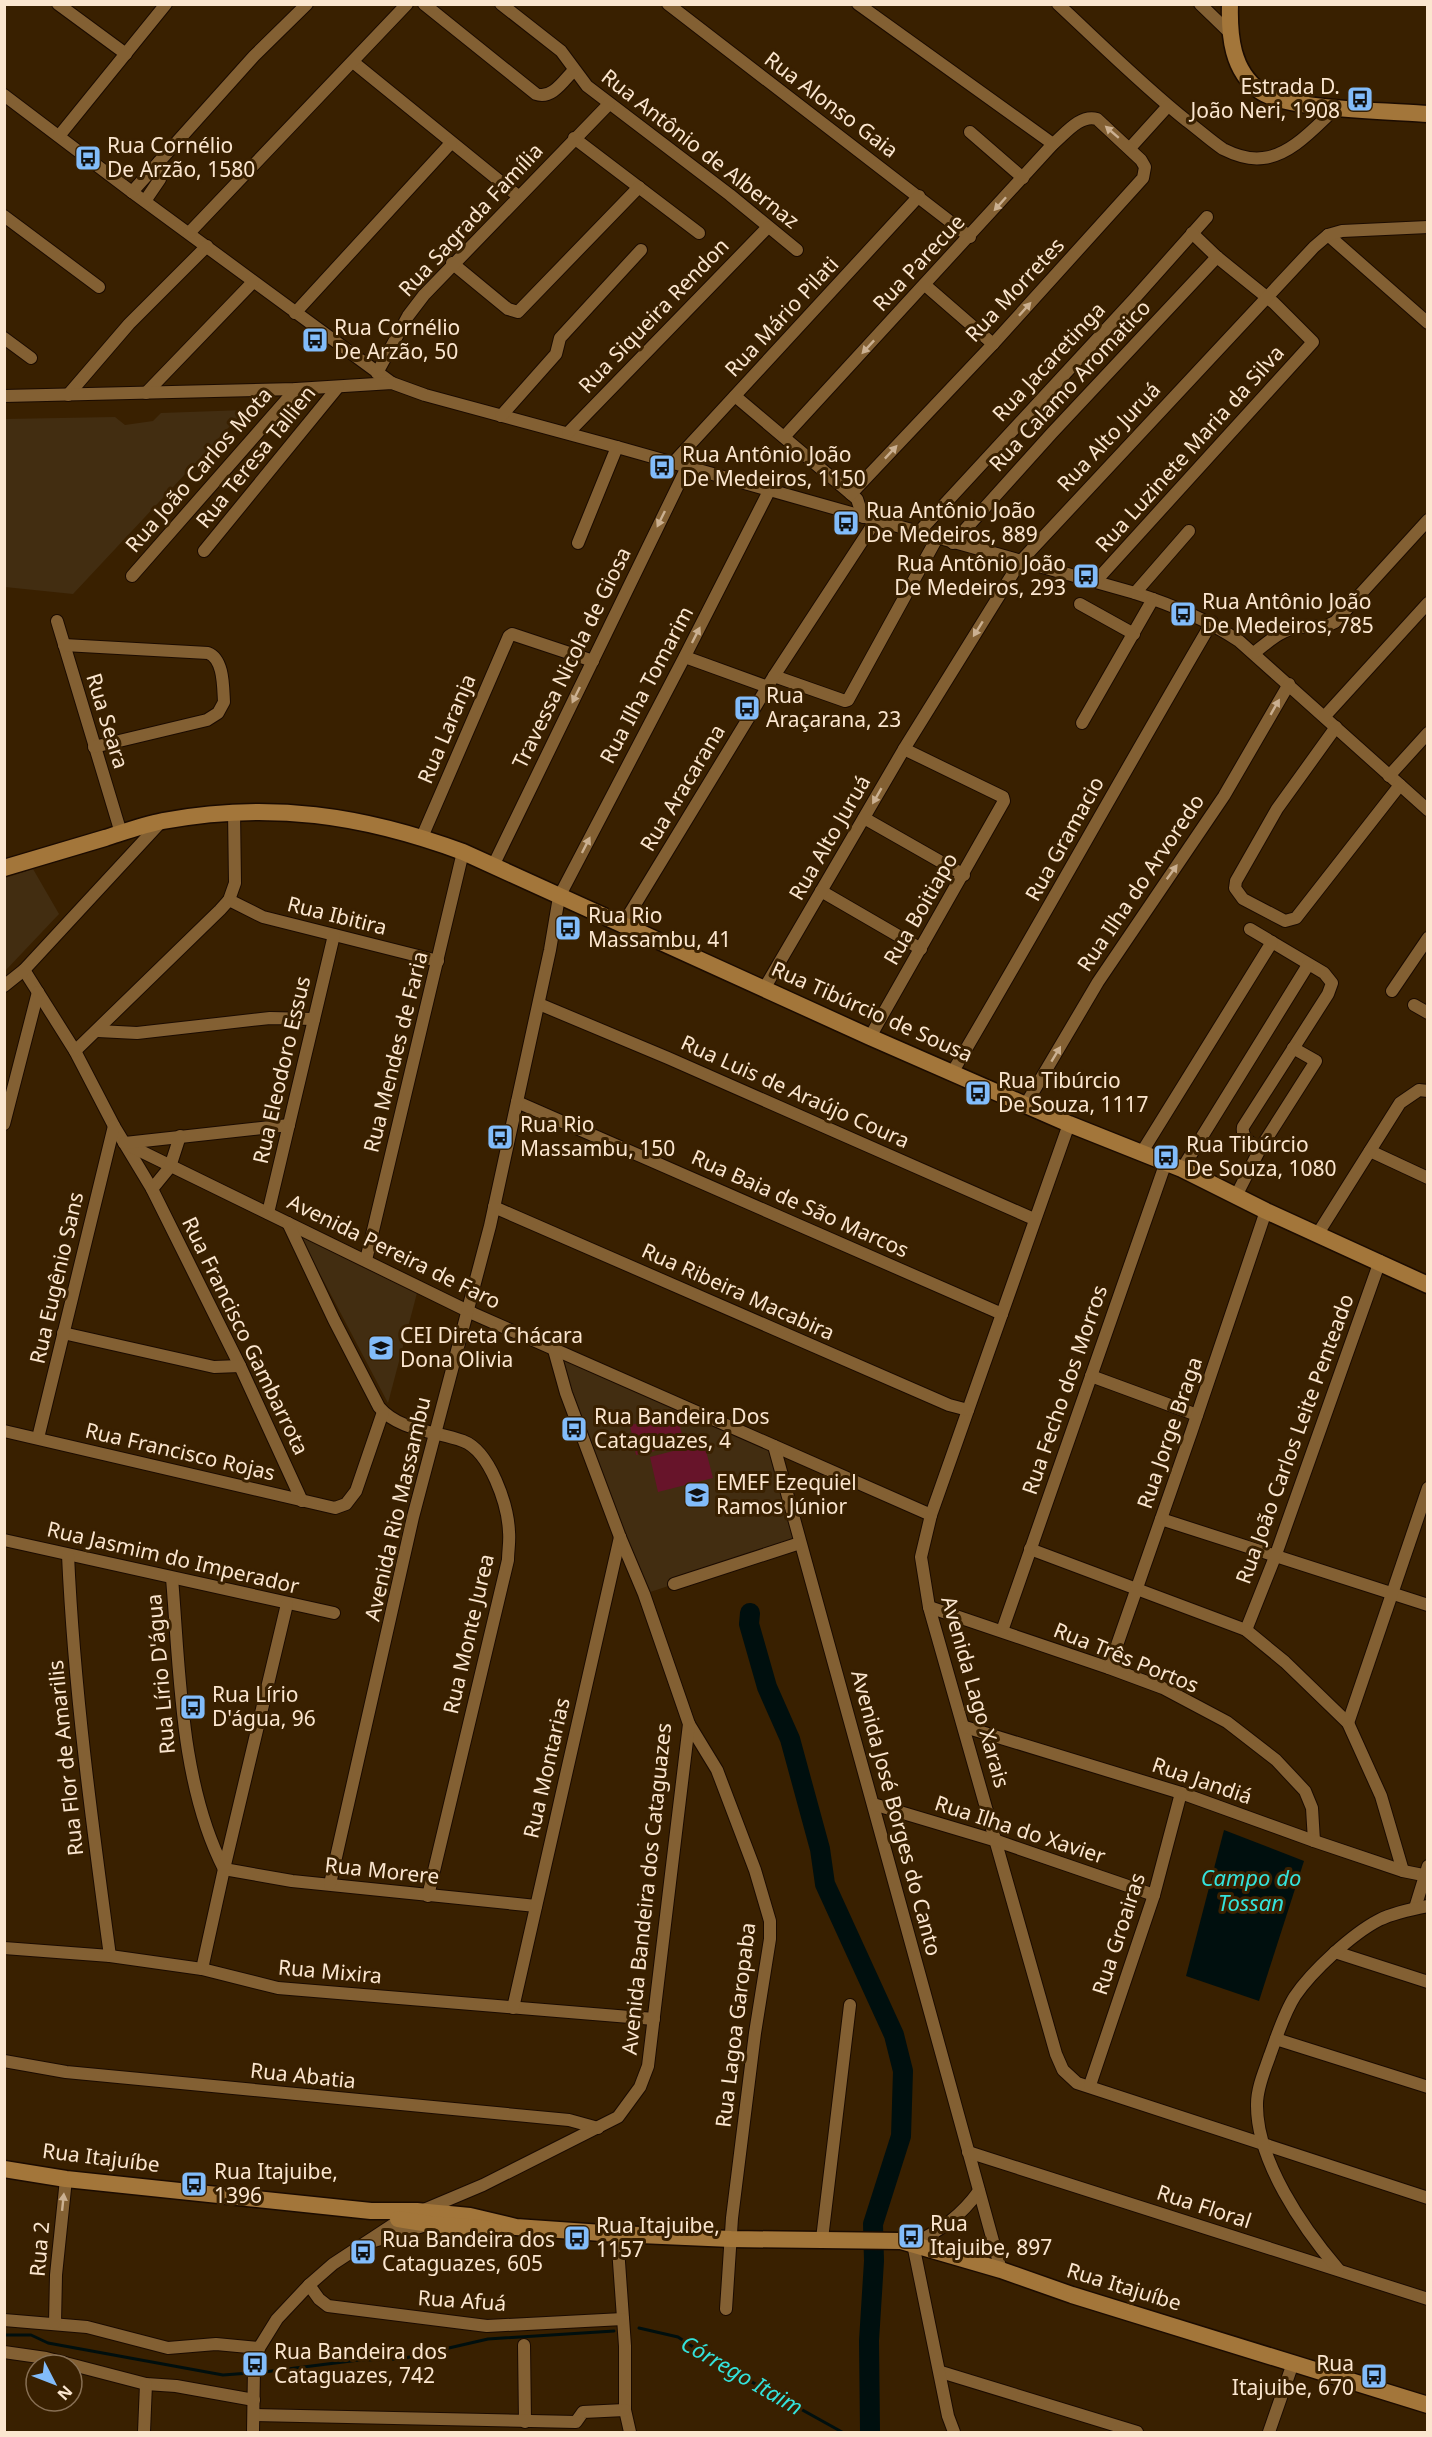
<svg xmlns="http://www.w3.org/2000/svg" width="1432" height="2437" viewBox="0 0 1432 2437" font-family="'Noto Sans',sans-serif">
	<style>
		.built { fill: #422d11 }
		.green { fill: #67142a }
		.water { fill: #000f0e }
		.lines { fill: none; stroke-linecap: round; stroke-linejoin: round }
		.stream { stroke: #000f0e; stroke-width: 3 }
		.river { stroke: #000f0e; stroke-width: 20 }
		.minor-casing { stroke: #1b0b00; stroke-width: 14 }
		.major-casing { stroke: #1b0b00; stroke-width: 19 }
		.minor { stroke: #836033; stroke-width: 12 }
		.major { stroke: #a3763a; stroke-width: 16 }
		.oneway { fill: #cbb091 }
		.labels { text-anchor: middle; stroke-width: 6; stroke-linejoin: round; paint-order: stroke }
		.poi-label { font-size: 21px; fill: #fbe6cf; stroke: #392000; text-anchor: start }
		.street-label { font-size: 21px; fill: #fbe6cf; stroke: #392000 }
		.water-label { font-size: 22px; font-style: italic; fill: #34e3dc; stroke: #392000 }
	</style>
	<rect width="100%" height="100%" fill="#392000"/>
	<g class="built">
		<path d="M245,410L73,594L5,587V419L115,417L125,425L153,421L161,413Z"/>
		<path d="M33,869L59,914L5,971V878Z"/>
		<path d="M300,1236L417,1293L388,1403Z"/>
		<path d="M555,1355L774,1446L800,1543L644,1594Z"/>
	</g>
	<g class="green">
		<path d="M678,1416L684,1445L636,1455L630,1425Z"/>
		<path d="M704,1443L713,1478L658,1492L650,1457Z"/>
	</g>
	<path class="water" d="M1224,1830L1304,1861L1259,2001L1186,1976Z"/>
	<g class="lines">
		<g class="stream">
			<path d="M639,2328L678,2337L716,2362L842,2432"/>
			<path d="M4,2335H31L48,2343L223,2375L250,2373"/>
			<path d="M256,2373L359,2360L401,2359L488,2339L614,2331"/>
		</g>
		<path class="river" d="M750,1613L749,1624L767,1687L790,1739L820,1849L825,1884L894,2035L903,2071L901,2136L873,2224L874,2261L869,2341L870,2432"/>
		<defs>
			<g id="minor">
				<path d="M58,4L126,54"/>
				<path d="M424,4L536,94C552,100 564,80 574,70"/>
				<path d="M501,4L561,51L587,86L730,195L797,250"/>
				<path d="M668,4L970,237"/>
				<path d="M858,4L1053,144"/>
				<path d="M1058,4C1101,44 1142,85 1187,121C1199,130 1211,141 1223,149C1235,155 1249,160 1263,158C1292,155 1316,126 1337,107"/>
				<path d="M1200,4L1229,32"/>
				<path d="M353,62L518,196"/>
				<path d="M4,95L132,192L392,383"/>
				<path d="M970,132L1023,178"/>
				<path d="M59,136L166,4"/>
				<path d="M574,138L699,233"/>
				<path d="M1130,148L1168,106"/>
				<path d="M132,192L254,56L307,4"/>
				<path d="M145,201L160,179L159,162"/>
				<path d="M4,216L99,287"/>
				<path d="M189,233L407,4"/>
				<path d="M1328,235L1428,323"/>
				<path d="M452,263L508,309L518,312L639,187"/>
				<path d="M925,285L993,344"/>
				<path d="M295,313L451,143"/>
				<path d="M4,338L31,358"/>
				<path d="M377,373L408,316L424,295L609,104"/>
				<path d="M146,393L253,282"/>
				<path d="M68,395L129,324L207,246"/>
				<path d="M4,396L296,389L392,383L425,395L617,447L1135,593C1173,605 1206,619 1239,641L1428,810"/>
				<path d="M735,396L857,499L863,517"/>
				<path d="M501,416L556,354L560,338L641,250"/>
				<path d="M568,433L768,227"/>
				<path d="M784,437L1053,144C1065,134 1080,114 1097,119L1141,160L1145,167L1143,178L993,344L851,494"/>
				<path d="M673,463L919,196"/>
				<path d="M918,533L1134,299L1207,217"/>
				<path d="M578,543L617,447"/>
				<path d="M953,543L1052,433L1217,257"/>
				<path d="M204,551L338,387"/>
				<path d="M132,576L296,389"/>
				<path d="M1095,582L1313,342L1274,303L1217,257L1192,233"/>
				<path d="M1135,593L1189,531"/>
				<path d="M1080,604L1134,634"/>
				<path d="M57,621L121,833"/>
				<path d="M64,645L208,653C224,659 223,687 224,702L218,713L207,720L94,747"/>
				<path d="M1254,653C1268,642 1283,628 1301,627C1313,626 1323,629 1335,622L1428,520"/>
				<path d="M685,657L768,687"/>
				<path d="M774,676L845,701L848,700L937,538"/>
				<path d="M1325,716L1428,603"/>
				<path d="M1082,723L1153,599"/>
				<path d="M1336,727L1277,809L1236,881L1235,888L1243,899L1285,921L1296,918L1400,785"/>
				<path d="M1389,776L1428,733"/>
				<path d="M864,818L964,875"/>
				<path d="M422,837L509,636L512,634L593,661"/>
				<path d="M493,866L687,467"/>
				<path d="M821,891L921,949"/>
				<path d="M229,900L263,917L438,961"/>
				<path d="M622,926L774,676L876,520"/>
				<path d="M1250,929L1324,973L1332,983L1328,994L1243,1127C1241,1138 1251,1143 1260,1149"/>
				<path d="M24,970L75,1051L114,1126L152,1189L240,1366L302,1501"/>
				<path d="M4,986L24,970L161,822"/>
				<path d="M764,989L904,749L1020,562L1314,247L1328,235L1342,231L1428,227"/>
				<path d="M1392,991L1428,938"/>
				<path d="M539,1004L668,1058L1034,1219"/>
				<path d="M1414,1005L1428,1013"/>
				<path d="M98,1031L137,1033L270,1018L314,1019"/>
				<path d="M870,1037L1004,801L1003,797L904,749"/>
				<path d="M75,1051L220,910L229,900L235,883L234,812"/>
				<path d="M952,1073C1040,924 1124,772 1212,622"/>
				<path d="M517,1102L1002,1314"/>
				<path d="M1026,1104L1098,982L1224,796L1289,684"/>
				<path d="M4,1124L38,992"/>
				<path d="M1069,1124L931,1515L921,1557L929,1607L1056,2054L1063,2070L1077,2083L1428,2198"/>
				<path d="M124,1143L474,1314L931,1515"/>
				<path d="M125,1143L289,1125"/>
				<path d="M1370,1151L1428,1178"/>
				<path d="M1142,1152L1272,942"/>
				<path d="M1182,1169L1308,965"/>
				<path d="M152,1189L170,1167L180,1136"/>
				<path d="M1236,1196L1260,1149L1316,1061L1293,1048"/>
				<path d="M494,1207L949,1405L968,1410"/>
				<path d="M268,1213L334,935"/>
				<path d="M288,1223L334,1320L379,1407C399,1431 436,1431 463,1441C490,1451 508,1505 509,1532C510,1541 508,1551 508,1560L428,1896"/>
				<path d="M1317,1235L1400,1103L1419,1090L1428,1091"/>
				<path d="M366,1260L463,852"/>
				<path d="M63,1333L214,1367L240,1366"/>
				<path d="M1091,1376L1197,1415"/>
				<path d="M4,1431L335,1508L346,1504L356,1491L383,1412"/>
				<path d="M38,1438L114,1126"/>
				<path d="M774,1446L1001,2270"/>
				<path d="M1161,1519L1428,1605"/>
				<path d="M4,1540L334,1613"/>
				<path d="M1030,1549L1246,1630L1285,1662L1348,1723L1381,1796L1403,1871"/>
				<path d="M68,1555C74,1689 92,1823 110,1956"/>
				<path d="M172,1578C180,1673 180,1783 224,1869"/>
				<path d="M674,1584L800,1543"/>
				<path d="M929,1607L1109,1668L1163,1688L1227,1722L1276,1760L1305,1791L1312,1808L1314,1841"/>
				<path d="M1246,1630L1275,1557L1380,1261"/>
				<path d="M1002,1631L1166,1162"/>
				<path d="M1109,1668L1191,1433L1266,1211"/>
				<path d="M1348,1723L1428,1488"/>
				<path d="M689,1724L717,1770L755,1870L770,1921V1939L755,2033L732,2218L726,2309"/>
				<path d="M965,1727L1181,1793L1314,1841L1403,1871L1428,1876"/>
				<path d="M873,1804L997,1841L1154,1895"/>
				<path d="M224,1869L292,1881L536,1906"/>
				<path d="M330,1884L413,1517L490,1226L550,950L559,897L684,658L769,491"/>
				<path d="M1415,1908L1428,1866"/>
				<path d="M4,1948L110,1956L202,1969L278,1988L654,2019"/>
				<path d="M1335,1952L1428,1982"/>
				<path d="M202,1969L224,1869L287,1604"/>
				<path d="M513,2008L620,1537"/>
				<path d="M1276,2039L1428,2087"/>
				<path d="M4,2061L66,2072L569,2120L598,2128"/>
				<path d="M1090,2085L1154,1895L1181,1793"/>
				<path d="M968,2152L1428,2299"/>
				<path d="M617,2234L625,2346V2410L630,2432"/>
				<path d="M822,2239L850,2005"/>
				<path d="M374,2241L426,2225"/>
				<path d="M1338,2269C1303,2228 1256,2160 1257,2104C1257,2087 1265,2070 1270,2055C1277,2036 1284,2013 1295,1996C1312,1971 1352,1934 1379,1920C1393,1913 1412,1909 1428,1906"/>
				<path d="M309,2285L319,2299L328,2306L487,2326L623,2319"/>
				<path d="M4,2320L87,2327L168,2348L216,2344L259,2348"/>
				<path d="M55,2323L56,2275L66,2179"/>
				<path d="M524,2345L525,2422"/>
				<path d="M4,2352L46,2358L146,2384L176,2386L254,2400"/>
				<path d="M941,2372L1137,2432"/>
				<path d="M254,2415L576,2422L583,2412L625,2410"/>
				<path d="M144,2432L146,2384"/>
				<path d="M253,2432L254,2368L259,2348L277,2319L309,2285L333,2264L400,2220L483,2185L618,2117L640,2087L648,2066L689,1724L644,1594L620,1537L566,1393L554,1350"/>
				<path d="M954,2432L948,2416L913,2244C941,2230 961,2216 979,2191"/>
				<path d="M1269,2432L1293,2363"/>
			</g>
			<g id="major">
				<path d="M1230,4C1229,36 1232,71 1260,91C1285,110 1392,111 1428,114"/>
				<path d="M4,868C38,858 72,848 105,838C124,832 143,825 163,821C269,801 363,815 463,852L870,1037L1069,1124L1182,1169L1266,1211L1428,1285"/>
				<path d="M4,2169L66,2179L371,2211H417L470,2216L516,2227L617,2234L731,2239L901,2241L1001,2270L1072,2295L1428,2405"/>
				<path d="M398,2219L429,2224L494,2229"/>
			</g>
		</defs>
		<use href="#minor" class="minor-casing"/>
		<use href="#major" class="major-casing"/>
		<use href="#minor" class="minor"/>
		<use href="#major" class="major"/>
	</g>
	<defs><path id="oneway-solid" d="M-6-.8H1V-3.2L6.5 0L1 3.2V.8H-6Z" transform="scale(1.5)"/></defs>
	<g class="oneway">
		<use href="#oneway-solid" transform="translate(1112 132) rotate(-139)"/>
		<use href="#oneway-solid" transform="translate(1000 204) rotate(132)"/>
		<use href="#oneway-solid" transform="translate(1025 309) rotate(-48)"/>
		<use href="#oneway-solid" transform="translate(868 347) rotate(133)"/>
		<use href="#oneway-solid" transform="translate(891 452) rotate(-47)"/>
		<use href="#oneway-solid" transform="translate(661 519) rotate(116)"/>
		<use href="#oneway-solid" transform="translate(978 629) rotate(122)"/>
		<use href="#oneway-solid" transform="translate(696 635) rotate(-63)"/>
		<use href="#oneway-solid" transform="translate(576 695) rotate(116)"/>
		<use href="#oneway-solid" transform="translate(1275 707) rotate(-60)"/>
		<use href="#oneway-solid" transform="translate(877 796) rotate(120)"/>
		<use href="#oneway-solid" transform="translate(586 845) rotate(-63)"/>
		<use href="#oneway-solid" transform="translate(1172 872) rotate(-54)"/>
		<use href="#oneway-solid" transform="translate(1056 1054) rotate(-59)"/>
		<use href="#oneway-solid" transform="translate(63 2202) rotate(-84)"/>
	</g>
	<defs>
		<symbol id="bus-square" viewBox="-11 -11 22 22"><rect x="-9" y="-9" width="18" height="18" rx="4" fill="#82bcfa" stroke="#392000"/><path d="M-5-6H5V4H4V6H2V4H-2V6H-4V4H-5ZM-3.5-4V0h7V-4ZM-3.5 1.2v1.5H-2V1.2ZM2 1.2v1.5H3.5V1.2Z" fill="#111"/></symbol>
		<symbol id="school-square" viewBox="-11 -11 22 22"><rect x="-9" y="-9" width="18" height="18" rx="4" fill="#82bcfa" stroke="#392000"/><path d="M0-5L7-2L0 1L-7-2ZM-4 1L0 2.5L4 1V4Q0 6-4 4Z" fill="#111"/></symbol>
	</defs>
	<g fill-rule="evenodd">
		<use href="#bus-square" x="1345" y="84" width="30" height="30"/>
		<use href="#bus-square" x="73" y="143" width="30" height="30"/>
		<use href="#bus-square" x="300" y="325" width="30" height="30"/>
		<use href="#bus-square" x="647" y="452" width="30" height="30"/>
		<use href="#bus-square" x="831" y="508" width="30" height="30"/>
		<use href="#bus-square" x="1071" y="561" width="30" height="30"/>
		<use href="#bus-square" x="1168" y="599" width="30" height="30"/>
		<use href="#bus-square" x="732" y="693" width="30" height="30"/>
		<use href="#bus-square" x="553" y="913" width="30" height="30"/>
		<use href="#bus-square" x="963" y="1078" width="30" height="30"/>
		<use href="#bus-square" x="485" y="1122" width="30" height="30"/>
		<use href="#bus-square" x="1151" y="1142" width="30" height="30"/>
		<use href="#school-square" x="366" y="1333" width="30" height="30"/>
		<use href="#bus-square" x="559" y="1414" width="30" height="30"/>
		<use href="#school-square" x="682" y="1480" width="30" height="30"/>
		<use href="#bus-square" x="178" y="1692" width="30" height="30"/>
		<use href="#bus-square" x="179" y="2169" width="30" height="30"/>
		<use href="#bus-square" x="896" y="2221" width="30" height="30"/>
		<use href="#bus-square" x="562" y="2223" width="30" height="30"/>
		<use href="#bus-square" x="348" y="2237" width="30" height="30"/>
		<use href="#bus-square" x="240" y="2349" width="30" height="30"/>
		<use href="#bus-square" x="1359" y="2361" width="30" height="30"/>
	</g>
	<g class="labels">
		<g class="poi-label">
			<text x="1340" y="94" text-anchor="end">Estrada D.<tspan x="1340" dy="24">João Neri, 1908</tspan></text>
			<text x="107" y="153">Rua Cornélio<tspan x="107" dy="24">De Arzão, 1580</tspan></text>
			<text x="334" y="335">Rua Cornélio<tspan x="334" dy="24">De Arzão, 50</tspan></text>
			<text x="682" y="462">Rua Antônio João<tspan x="682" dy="24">De Medeiros, 1150</tspan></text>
			<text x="866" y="518">Rua Antônio João<tspan x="866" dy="24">De Medeiros, 889</tspan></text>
			<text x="1066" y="571" text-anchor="end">Rua Antônio João<tspan x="1066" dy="24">De Medeiros, 293</tspan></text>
			<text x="1202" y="609">Rua Antônio João<tspan x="1202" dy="24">De Medeiros, 785</tspan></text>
			<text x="766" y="703">Rua<tspan x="766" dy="24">Araçarana, 23</tspan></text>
			<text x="588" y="923">Rua Rio<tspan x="588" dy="24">Massambu, 41</tspan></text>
			<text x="998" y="1088">Rua Tibúrcio<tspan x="998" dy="24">De Souza, 1117</tspan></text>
			<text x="520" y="1132">Rua Rio<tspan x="520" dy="24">Massambu, 150</tspan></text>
			<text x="1186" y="1152">Rua Tibúrcio<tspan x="1186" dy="24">De Souza, 1080</tspan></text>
			<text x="400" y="1343">CEI Direta Chácara<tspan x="400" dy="24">Dona Olivia</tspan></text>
			<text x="594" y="1424">Rua Bandeira Dos<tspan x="594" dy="24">Cataguazes, 4</tspan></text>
			<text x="716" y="1490">EMEF Ezequiel<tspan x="716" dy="24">Ramos Júnior</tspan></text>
			<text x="212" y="1702">Rua Lírio<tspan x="212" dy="24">D'água, 96</tspan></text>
			<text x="214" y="2179">Rua Itajuibe,<tspan x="214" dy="24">1396</tspan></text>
			<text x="930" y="2231">Rua<tspan x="930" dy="24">Itajuibe, 897</tspan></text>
			<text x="596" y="2233">Rua Itajuibe,<tspan x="596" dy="24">1157</tspan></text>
			<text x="382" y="2247">Rua Bandeira dos<tspan x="382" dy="24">Cataguazes, 605</tspan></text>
			<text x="274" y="2359">Rua Bandeira dos<tspan x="274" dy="24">Cataguazes, 742</tspan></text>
			<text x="1354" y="2371" text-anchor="end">Rua<tspan x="1354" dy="24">Itajuibe, 670</tspan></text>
		</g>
		<g class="street-label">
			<text transform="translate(831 105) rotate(37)" y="7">Rua Alonso Gaia</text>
			<text transform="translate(700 149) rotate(38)" y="7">Rua Antônio de Albernaz</text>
			<text transform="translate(471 220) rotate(-47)" y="7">Rua Sagrada Família</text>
			<text transform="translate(919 263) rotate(-47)" y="7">Rua Parecue</text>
			<text transform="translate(1015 290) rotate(-47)" y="7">Rua Morretes</text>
			<text transform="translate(654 316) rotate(-46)" y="7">Rua Siqueira Rendon</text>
			<text transform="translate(782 317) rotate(-47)" y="7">Rua Mário Pilati</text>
			<text transform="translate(1049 362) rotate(-47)" y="7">Rua Jacaretinga</text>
			<text transform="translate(1070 386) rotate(-47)" y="7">Rua Calamo Aromatico</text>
			<text transform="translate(1109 437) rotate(-47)" y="7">Rua Alto Juruá</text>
			<text transform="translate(1190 449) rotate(-48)" y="7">Rua Luzinete Maria da Silva</text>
			<text transform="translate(256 457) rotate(-51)" y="7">Rua Teresa Tallien</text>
			<text transform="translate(199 470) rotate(-49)" y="7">Rua João Carlos Mota</text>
			<text transform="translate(572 658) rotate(-64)" y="7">Travessa Nicola de Giosa</text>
			<text transform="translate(647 685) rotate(-62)" y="7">Rua Ilha Tomarim</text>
			<text transform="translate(107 721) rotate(73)" y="7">Rua Seara</text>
			<text transform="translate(447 729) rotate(-67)" y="7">Rua Laranja</text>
			<text transform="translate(683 788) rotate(-59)" y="7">Rua Aracarana</text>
			<text transform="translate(830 838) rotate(-60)" y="7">Rua Alto Juruá</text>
			<text transform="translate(1065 839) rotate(-61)" y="7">Rua Gramacio</text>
			<text transform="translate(1141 883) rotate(-56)" y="7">Rua Ilha do Arvoredo</text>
			<text transform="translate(921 909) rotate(-60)" y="7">Rua Boitiapo</text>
			<text transform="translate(337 916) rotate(14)" y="7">Rua Ibitira</text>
			<text transform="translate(872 1012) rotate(24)" y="7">Rua Tibúrcio de Sousa</text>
			<text transform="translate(396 1052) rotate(-76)" y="7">Rua Mendes de Faria</text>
			<text transform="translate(282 1070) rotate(-77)" y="7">Rua Eleodoro Essus</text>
			<text transform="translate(795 1092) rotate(24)" y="7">Rua Luis de Araújo Coura</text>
			<text transform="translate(800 1204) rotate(24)" y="7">Rua Baia de São Marcos</text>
			<text transform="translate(394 1252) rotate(26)" y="7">Avenida Pereira de Faro</text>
			<text transform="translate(57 1278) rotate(-77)" y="7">Rua Eugênio Sans</text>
			<text transform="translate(738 1292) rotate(24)" y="7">Rua Ribeira Macabira</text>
			<text transform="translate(245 1336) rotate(64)" y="7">Rua Francisco Gambarrota</text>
			<text transform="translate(1065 1390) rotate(-71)" y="7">Rua Fecho dos Morros</text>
			<text transform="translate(1170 1433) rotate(-71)" y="7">Rua Jorge Braga</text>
			<text transform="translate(1295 1439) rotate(-70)" y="7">Rua João Carlos Leite Penteado</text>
			<text transform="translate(180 1452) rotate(13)" y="7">Rua Francisco Rojas</text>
			<text transform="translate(398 1509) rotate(-77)" y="7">Avenida Rio Massambu</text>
			<text transform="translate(173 1558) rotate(13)" y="7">Rua Jasmim do Imperador</text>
			<text transform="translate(469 1634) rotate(-77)" y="7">Rua Monte Jurea</text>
			<text transform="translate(1126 1658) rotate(22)" y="7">Rua Três Portos</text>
			<text transform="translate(161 1674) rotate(-95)" y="7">Rua Lírio D'água</text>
			<text transform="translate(975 1692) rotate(74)" y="7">Avenida Lago Xarais</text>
			<text transform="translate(66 1758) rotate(-96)" y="7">Rua Flor de Amarilis</text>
			<text transform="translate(547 1768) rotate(-77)" y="7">Rua Montarias</text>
			<text transform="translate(1202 1781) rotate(19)" y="7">Rua Jandiá</text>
			<text transform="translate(896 1813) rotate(75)" y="7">Avenida José Borges do Canto</text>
			<text transform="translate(1020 1830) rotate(18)" y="7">Rua Ilha do Xavier</text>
			<text transform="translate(382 1871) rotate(6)" y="7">Rua Morere</text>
			<text transform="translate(647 1889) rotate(-84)" y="7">Avenida Bandeira dos Cataguazes</text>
			<text transform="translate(1119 1934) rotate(-72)" y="7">Rua Groairas</text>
			<text transform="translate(330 1972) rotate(5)" y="7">Rua Mixira</text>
			<text transform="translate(736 2025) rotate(-83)" y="7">Rua Lagoa Garopaba</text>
			<text transform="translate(303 2076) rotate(6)" y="7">Rua Abatia</text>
			<text transform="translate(101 2158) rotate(7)" y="7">Rua Itajuíbe</text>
			<text transform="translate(1204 2207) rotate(18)" y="7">Rua Floral</text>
			<text transform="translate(40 2249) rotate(-85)" y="7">Rua 2</text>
			<text transform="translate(1124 2287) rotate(17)" y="7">Rua Itajuíbe</text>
			<text transform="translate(462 2301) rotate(4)" y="7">Rua Afuá</text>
		</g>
		<g class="water-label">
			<text x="1251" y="1886">Campo do<tspan x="1251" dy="25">Tossan</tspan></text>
			<text transform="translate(742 2375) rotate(30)" y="8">Córrego Itaim</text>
		</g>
	</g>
	<rect width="1432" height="2437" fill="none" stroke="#fbe6cf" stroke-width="12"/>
	<g transform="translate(54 2383) rotate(132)"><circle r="28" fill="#392000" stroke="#876f53" stroke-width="1.5"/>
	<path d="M0-4.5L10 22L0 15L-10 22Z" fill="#82bcfa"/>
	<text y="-9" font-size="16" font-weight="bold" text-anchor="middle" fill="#fbe6cf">N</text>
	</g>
</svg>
